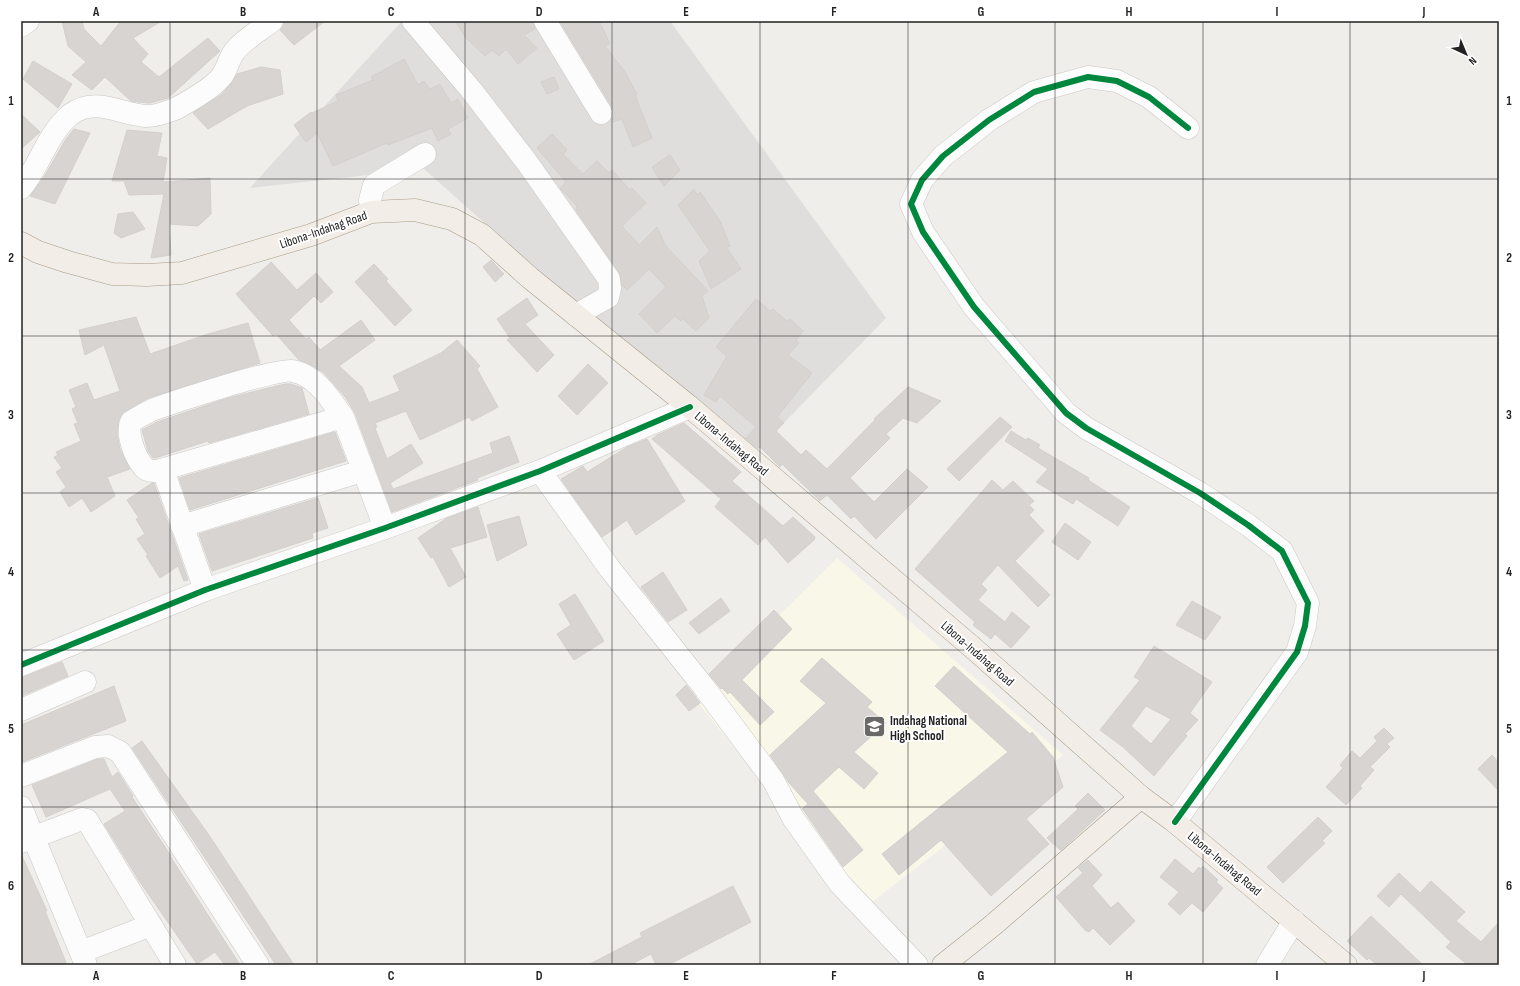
<svg xmlns="http://www.w3.org/2000/svg" width="1520" height="986" viewBox="0 0 1520 986" font-family="'Sofia Sans Condensed',sans-serif">
	<style>
		.residential { fill: #dfdedc }
		.education { fill: #f8f7e8 }
		.building { fill: #d7d4d2; stroke: #d3d0cc; fill-rule: evenodd }
		.lines { fill: none; stroke-linecap: round; stroke-linejoin: round }
		.minor-casing { stroke: #c9c8c7; stroke-width: 23 }
		.major-casing { stroke: #a79c86; stroke-width: 23 }
		.minor { stroke: #fdfcfc; stroke-width: 22 }
		.major { stroke: #f3ede7; stroke-width: 22 }
		.cycleway-casing { stroke: #fff; stroke-width: 8 }
		.cycleway { stroke: #00873e; stroke-width: 6 }
		.grid { fill: none; stroke: #222; stroke-width: 1; stroke-opacity: 0.55 }
		.labels { text-anchor: middle; stroke-width: 4; stroke-linejoin: round; paint-order: stroke }
		.street-label { font-size: 13px; fill: #222; stroke: #fff }
		.poi-label { font-size: 13px; font-weight: bold; fill: #222; stroke: #fff; text-anchor: start }
		.neatline { fill: none; stroke: #222; stroke-width: 1.5 }
		.grid-label { font-size: 13px; text-anchor: middle; font-weight: bold; fill: #222 }
	</style>
	<rect width="100%" height="100%" fill="#f0eeeb"/>
	<path class="residential" d="M402,21H670L886,318L749,459L424,169L250,188Z"/>
	<path class="education" d="M837,558L1063,755L864,908L695,699Z"/>
	<g class="building">
		<path d="M62,21H82L84,29L101,46L121,21H162L133,38L148,54L141,62L159,77L208,38L220,51L168,98L150,103L138,102L131,101L105,77L92,90L72,75L86,62L68,46Z"/>
		<path d="M284,21H325L294,45L280,30Z"/>
		<path d="M455,21H533L535,29L524,35L537,48L518,64L506,49L499,56L492,50L485,56L466,38Z"/>
		<path d="M560,21H599L610,44L605,46L625,72L637,94L635,95L652,138L633,147L622,119L613,122L614,112L612,106Z"/>
		<path d="M404,59L418,85L424,81L430,89L440,84L451,103L458,99L468,118L448,129L451,134L438,141L432,128L388,145L387,143L333,166L317,133L306,142L294,125L311,112L312,113L338,101L336,95L373,80L371,77Z"/>
		<path d="M33,61L72,84L58,108L23,79Z"/>
		<path d="M261,67L280,70L283,94L247,106L208,129L193,113L221,95L231,84L237,74Z"/>
		<path d="M554,77L559,89L547,94L541,82Z"/>
		<path d="M21,114L40,132L21,149Z"/>
		<path d="M74,129L90,133L55,204L30,196L44,177L66,139Z"/>
		<path d="M127,130L162,133L157,156L167,158L163,182L210,178L211,214L198,226L169,224L171,255L151,258L164,194L129,195L124,181H112Z"/>
		<path d="M552,134L567,150L563,154L583,174L597,161L609,173L612,170L630,190L632,188L646,203L622,226L639,245L657,227L665,245L708,291L702,296L709,318L696,331L683,319L681,321L675,316L657,333L639,314L666,287L649,269L627,290L622,285L619,272L576,210L577,206L560,188L566,182L537,148Z"/>
		<path d="M670,155L680,170L664,186L652,167Z"/>
		<path d="M694,189L697,195L700,192L720,221L730,246L726,247L741,269L711,289L699,261L710,251L678,205Z"/>
		<path d="M133,212L145,229L121,238L114,233L118,214Z"/>
		<path d="M491,260L504,274L495,282L483,267Z"/>
		<path d="M271,262L297,290L316,273L333,292L321,303L314,296L289,320L306,339L309,337L320,350L361,320L375,340L339,366L362,387L369,403L400,391L393,376L441,353L457,340L480,366L477,369L498,407L472,421L469,417L420,440L406,411L375,423L377,427L375,428L387,459L411,444L423,463L390,483L393,489L493,453L490,443L509,436L519,462L477,478L478,480L392,512L355,413L346,398L324,373L315,367L299,360L276,334L273,336L236,294Z"/>
		<path d="M374,264L388,279L386,281L412,310L395,326L355,282Z"/>
		<path d="M527,298L538,315L525,324L554,355L537,372L507,340L510,338L497,319Z"/>
		<path d="M756,299L770,311L773,309L787,321L790,319L803,331L796,340L799,343L788,355L812,373L777,417L784,423L776,431L801,455L806,450L827,469L875,420L874,419L908,387L941,401L917,423L903,418L886,434L890,438L850,478L874,502L907,469L928,487L876,539L854,516L851,519L827,495L820,501L782,464L780,467L760,447L758,448L746,438L756,427L720,396L716,402L704,395L727,356L716,347Z"/>
		<path d="M136,317L150,354L208,334L248,323L260,363L148,398L124,412L119,419L117,434L120,449L130,469L107,477L115,496L91,512L82,498L69,507L60,492L66,487L56,472L62,468L54,457L58,455L56,452L81,441L74,424L78,423L72,409L76,407L69,390L87,383L94,400L120,391L104,345L85,355L79,330Z"/>
		<path d="M588,364L608,383L577,415L558,396Z"/>
		<path d="M285,384H291L302,388L309,414L209,443L208,441L155,458H153L148,451L142,430L157,422L228,398Z"/>
		<path d="M1000,417L1012,427L959,481L947,469Z"/>
		<path d="M684,423L741,472L732,481L783,526L793,517L815,537L814,540L788,563L765,537L758,545L715,507L721,499L652,439L657,435Z"/>
		<path d="M1011,431L1026,440L1028,438L1040,445L1038,448L1089,478L1088,480L1130,507L1118,526L1076,499L1073,504L1036,482L1048,469L1005,441Z"/>
		<path d="M335,432L346,461L190,510L179,478Z"/>
		<path d="M647,439L685,501L636,535L627,520L602,537L561,479L583,466L587,472L627,447Z"/>
		<path d="M992,480L1003,490L1013,481L1034,501L1029,505L1034,510L1029,515L1044,531L1015,561L1050,595L1038,607L998,565L981,584L987,590L978,600L1005,622L1012,612L1030,627L1011,648L995,634L991,639L973,625L975,622L915,569Z"/>
		<path d="M152,483H154L188,580L184,581L178,566L160,578L146,556L148,555L137,539L145,534L136,519L139,518L127,500Z"/>
		<path d="M318,498L328,528L312,533L313,538L212,571L199,534Z"/>
		<path d="M478,507L487,537L450,548L466,577L449,587L433,557L431,558L418,538L447,518Z"/>
		<path d="M519,516L527,545L497,561L487,525Z"/>
		<path d="M1065,523L1091,542L1078,560L1052,542Z"/>
		<path d="M663,572L687,610L668,622L641,587Z"/>
		<path d="M575,594L604,641L574,660L557,634L571,625L559,604Z"/>
		<path d="M721,598L730,611L699,634L689,623Z"/>
		<path d="M1192,601L1221,617L1205,640L1176,625Z"/>
		<path d="M774,610L792,629L742,680L774,712L760,725L730,692L728,694L722,688L721,689L709,674Z"/>
		<path d="M1154,646L1212,682L1190,713L1198,720L1185,734L1187,736L1154,776L1123,747L1100,730L1140,680L1134,677ZM1146,706L1171,719L1151,744L1131,726Z"/>
		<path d="M822,658L872,702L867,707L886,723L854,752L878,773L864,789L839,767L813,791L863,850L843,867L804,811L802,809L808,804L789,783L770,755L826,703L800,681Z"/>
		<path d="M62,662L68,676L21,696V678Z"/>
		<path d="M954,666L1030,734L1032,732L1053,757L1063,787L1026,819L1049,844L991,896L941,840L899,875L882,854L1008,752L935,686Z"/>
		<path d="M686,685L700,703L689,711L676,695Z"/>
		<path d="M114,686L126,721L22,762L21,725Z"/>
		<path d="M1384,728L1394,738L1387,744L1390,747L1370,767L1374,770L1360,786L1362,788L1346,805L1326,787L1343,768L1340,765L1352,751L1360,758L1377,741L1374,737Z"/>
		<path d="M142,741L211,838L294,965H276L132,748Z"/>
		<path d="M1492,755L1499,763V791L1478,769Z"/>
		<path d="M98,759H104L112,777L118,772L133,796L132,797L171,856H170L240,965H225L215,952L197,964L140,882L104,824L125,811L110,789L46,817L32,785Z"/>
		<path d="M1088,793L1105,810L1061,850L1059,849L1047,838L1078,809L1075,806Z"/>
		<path d="M1318,817L1332,831L1322,841L1325,843L1283,883L1267,867Z"/>
		<path d="M21,854L47,911H45L67,965H24L21,957Z"/>
		<path d="M1175,859L1193,874L1199,867L1200,869L1203,866L1218,880L1216,882L1223,888L1203,912L1192,903L1180,915L1168,904L1179,892L1160,877Z"/>
		<path d="M1088,860L1102,875L1092,886L1111,908L1118,902L1135,921L1110,945L1093,928L1089,932L1085,930L1056,897L1083,873L1078,868Z"/>
		<path d="M1399,873L1420,893L1431,881L1465,912L1456,921L1481,942L1499,922V965H1468L1446,947L1451,942L1401,894L1389,907L1377,896Z"/>
		<path d="M733,886L751,922L668,965H656L651,954L630,965H588L642,937L640,933Z"/>
		<path d="M1371,916L1423,965H1377L1369,958L1367,960L1347,941Z"/>
	</g>
	<g class="lines">
		<defs>
			<g id="minor">
				<path d="M413,21L472,91L526,161L609,279L610,288L608,297L576,315"/>
				<path d="M545,21L601,113"/>
				<path d="M21,26L28,21"/>
				<path d="M21,188C40,166 47,134 70,115C95,96 119,114 145,116C153,117 167,112 175,109C188,102 213,88 222,76C227,69 229,59 234,52C244,39 259,31 272,21"/>
				<path d="M371,212L370,200L374,185L425,154"/>
				<path d="M343,417C330,399 317,376 293,371C279,367 171,403 152,410C144,414 138,417 131,422C126,433 135,457 143,466C146,471 151,471 157,471L343,417L385,528"/>
				<path d="M163,470L205,590"/>
				<path d="M540,471L610,569L703,686L773,780L793,818L840,884L917,965"/>
				<path d="M182,526L362,471"/>
				<path d="M21,665L205,590L385,528L540,471L690,407"/>
				<path d="M21,710L85,682"/>
				<path d="M21,776L95,747L108,746L120,752L258,965"/>
				<path d="M21,807L86,965"/>
				<path d="M1175,822L1297,652L1305,626L1308,603L1282,551L1248,525L1200,493L1086,428L1066,413L974,307L923,232L911,204L922,180L943,156L989,120L1034,92L1088,77L1117,81L1149,97L1188,128"/>
				<path d="M21,842L82,819L87,820L175,965"/>
				<path d="M81,952L151,925"/>
				<path d="M1267,965L1294,921"/>
			</g>
			<g id="major">
				<path d="M21,243L38,252L68,262L112,274L147,275L182,273L311,235L371,212L415,210L452,219L482,235L530,278L690,407L972,647L1141,797L1175,822L1346,965"/>
				<path d="M943,965L992,926L1141,797"/>
			</g>
		</defs>
		<use href="#minor" class="minor-casing"/>
		<use href="#major" class="major-casing"/>
		<use href="#minor" class="minor"/>
		<use href="#major" class="major"/>
		<defs>
			<g id="cycleway">
				<path d="M21,665L205,590L385,528L540,471L690,407"/>
				<path d="M1175,822L1297,652L1305,626L1308,603L1282,551L1248,525L1200,493L1086,428L1066,413L974,307L923,232L911,204L922,180L943,156L989,120L1034,92L1088,77L1117,81L1149,97L1188,128"/>
			</g>
		</defs>
		<use href="#cycleway" class="cycleway-casing"/>
		<use href="#cycleway" class="cycleway"/>
	</g>
	<path class="grid" d="M170,21V965M317,21V965M465,21V965M612,21V965M760,21V965M908,21V965M1055,21V965M1203,21V965M1350,21V965M21,179H1499M21,336H1499M21,493H1499M21,650H1499M21,807H1499"/>
	<defs>
		<symbol id="school-square" viewBox="-11 -11 22 22"><rect x="-9" y="-9" width="18" height="18" rx="4" fill="#6a6968" stroke="#fff"/><path d="M0-5L7-2L0 1L-7-2ZM-4 1L0 2.5L4 1V4Q0 6-4 4Z" fill="#fff"/></symbol>
	</defs>
	<g fill-rule="evenodd">
		<use href="#school-square" x="862" y="714" width="25" height="25"/>
	</g>
	<g class="labels">
		<g class="street-label">
			<text transform="translate(323 229) rotate(-19)" y="5">Libona-Indahag Road</text>
			<text transform="translate(732 443) rotate(40)" y="5">Libona-Indahag Road</text>
			<text transform="translate(978 653) rotate(41)" y="5">Libona-Indahag Road</text>
			<text transform="translate(1225 863) rotate(40)" y="5">Libona-Indahag Road</text>
		</g>
		<g class="poi-label">
			<text x="890" y="725">Indahag National<tspan x="890" dy="15">High School</tspan></text>
		</g>
	</g>
	<rect width="1520" height="986" fill="none" stroke="#ffffff" stroke-width="44"/>
	<g transform="translate(1466 54) rotate(136)" stroke="#ffffff" stroke-width="3" paint-order="stroke">
	<path d="M0-3L7 15L0 10L-7 15Z" fill="#222222"/>
	<text y="-6" font-size="11" font-weight="bold" text-anchor="middle" fill="#222222">N</text>
	</g>
	<rect x="22" y="22" width="1476" height="942" class="neatline"/>
	<g class="grid-label">
		<text x="96" y="16">A</text>
		<text x="243" y="16">B</text>
		<text x="391" y="16">C</text>
		<text x="539" y="16">D</text>
		<text x="686" y="16">E</text>
		<text x="834" y="16">F</text>
		<text x="981" y="16">G</text>
		<text x="1129" y="16">H</text>
		<text x="1277" y="16">I</text>
		<text x="1424" y="16">J</text>
		<text x="11" y="105">1</text>
		<text x="1509" y="105">1</text>
		<text x="11" y="262">2</text>
		<text x="1509" y="262">2</text>
		<text x="11" y="419">3</text>
		<text x="1509" y="419">3</text>
		<text x="11" y="576">4</text>
		<text x="1509" y="576">4</text>
		<text x="11" y="733">5</text>
		<text x="1509" y="733">5</text>
		<text x="11" y="890">6</text>
		<text x="1509" y="890">6</text>
		<text x="96" y="980">A</text>
		<text x="243" y="980">B</text>
		<text x="391" y="980">C</text>
		<text x="539" y="980">D</text>
		<text x="686" y="980">E</text>
		<text x="834" y="980">F</text>
		<text x="981" y="980">G</text>
		<text x="1129" y="980">H</text>
		<text x="1277" y="980">I</text>
		<text x="1424" y="980">J</text>
	</g>
</svg>
